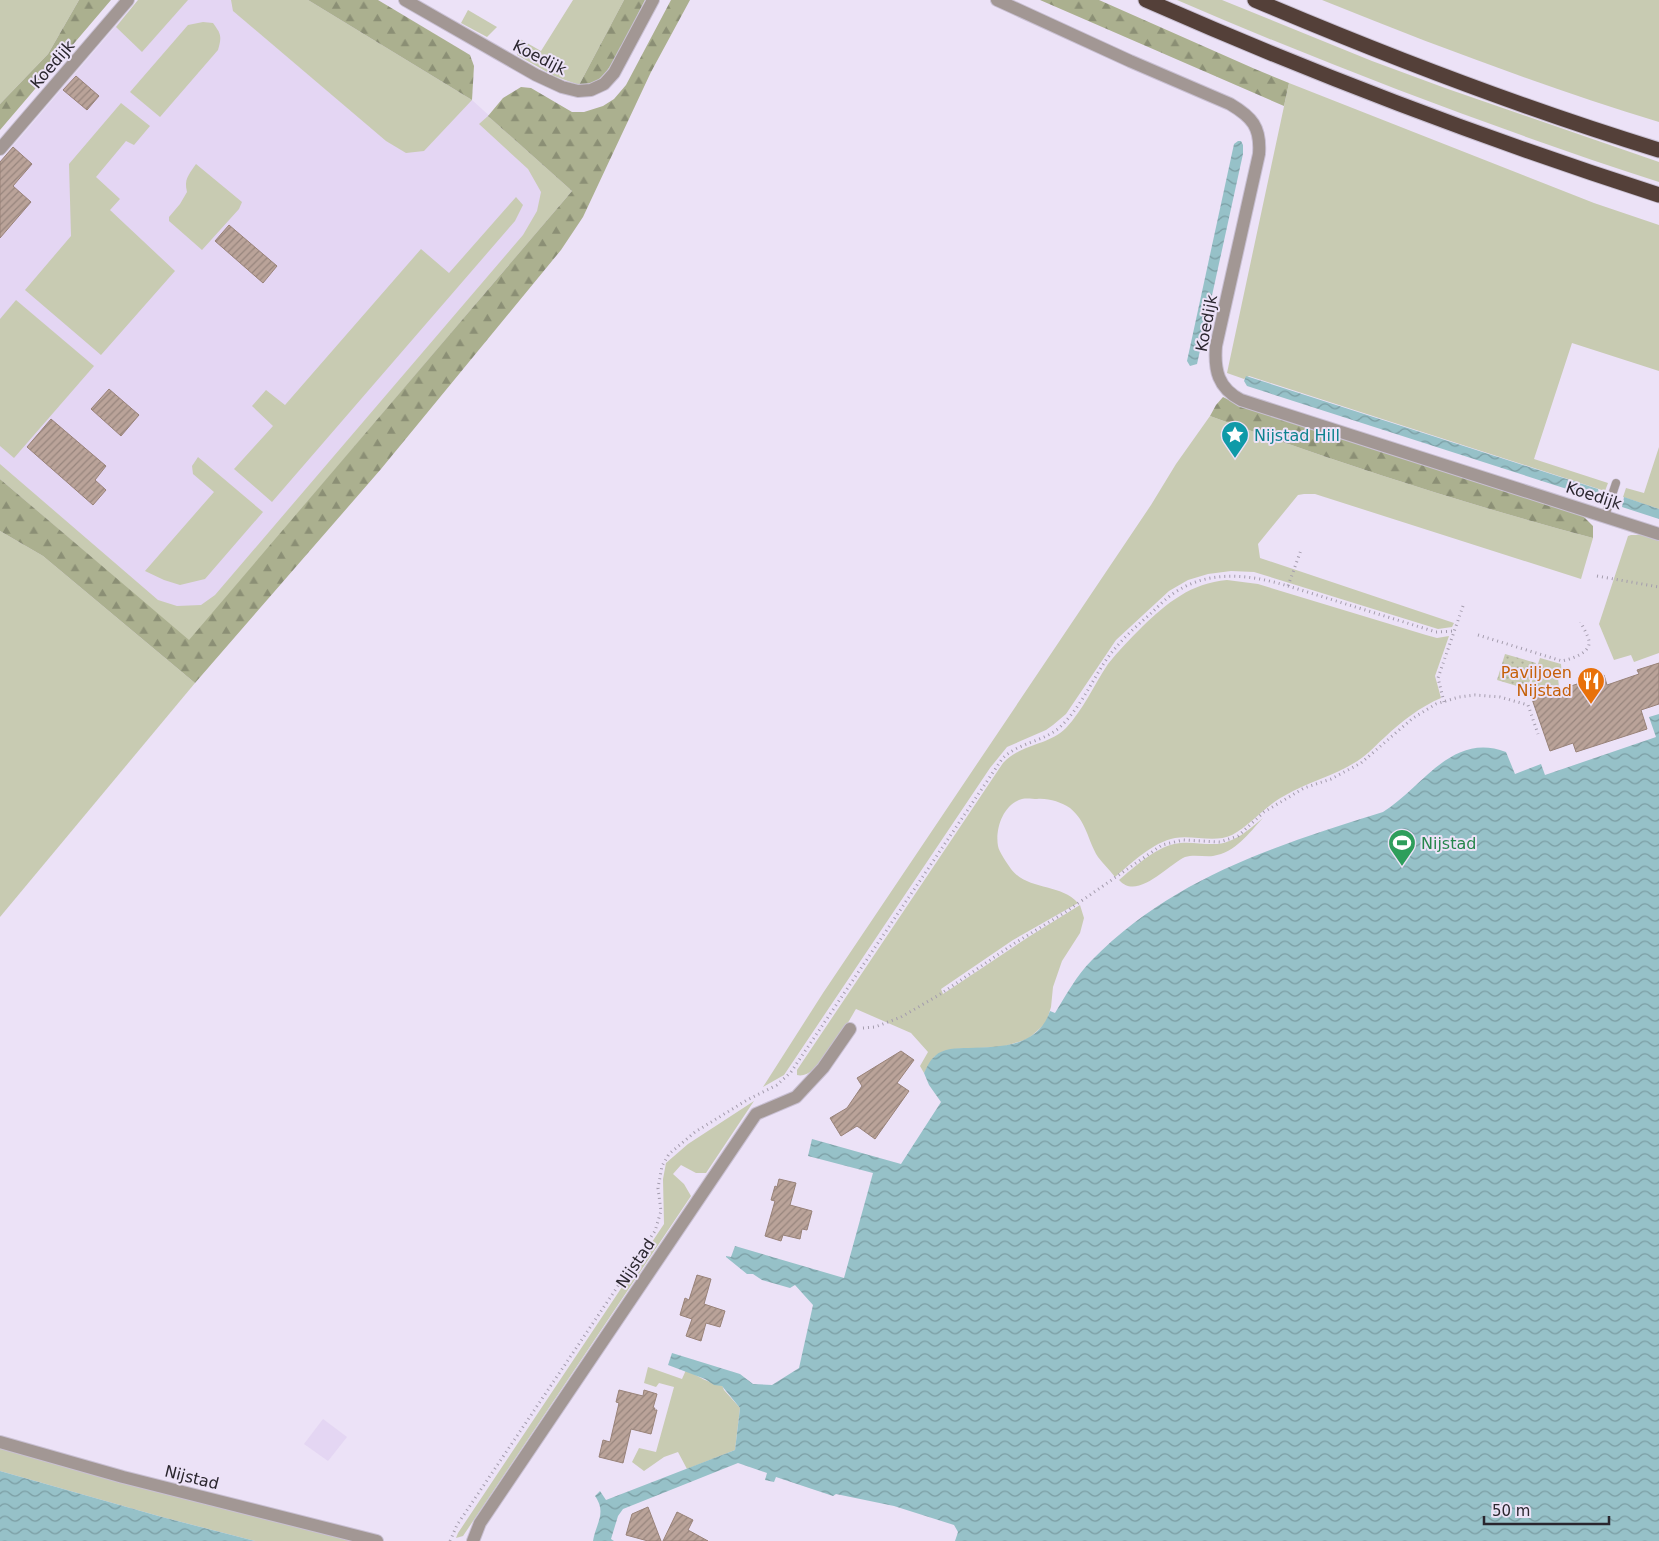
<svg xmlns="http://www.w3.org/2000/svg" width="1659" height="1541" viewBox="0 0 1659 1541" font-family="'DejaVu Sans',sans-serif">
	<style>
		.built { fill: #e4d6f3 }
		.grass { fill: #c8cbb2 }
		.forest { fill: url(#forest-firs) }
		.park { fill: url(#park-dots) }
		.water { fill: url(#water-waves) }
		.building { fill: url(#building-hatch); stroke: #988278 }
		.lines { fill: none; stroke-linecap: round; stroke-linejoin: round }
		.lane-casing { stroke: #c9c0d3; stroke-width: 9 }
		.street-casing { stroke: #c9c0d3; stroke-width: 14 }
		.highway-casing { stroke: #c9c0d3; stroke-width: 17 }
		.path { stroke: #a49cad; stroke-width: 3; stroke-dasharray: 1 4; stroke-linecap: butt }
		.lane { stroke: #a29794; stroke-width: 8 }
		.street { stroke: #a29794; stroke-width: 12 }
		.highway { stroke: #544039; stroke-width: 15 }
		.labels { text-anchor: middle; stroke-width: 4; stroke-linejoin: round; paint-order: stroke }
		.street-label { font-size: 16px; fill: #2a262e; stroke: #ece2f7 }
		.culture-label { font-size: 16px; fill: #0d838f; stroke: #ece2f7; text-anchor: start }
		.food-label { font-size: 16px; fill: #c56008; stroke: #ece2f7; text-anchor: end }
		.leisure-label { font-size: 16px; fill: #27864d; stroke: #ece2f7; text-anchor: start }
	</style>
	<defs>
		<pattern id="forest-firs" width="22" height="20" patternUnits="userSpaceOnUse" patternTransform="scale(1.25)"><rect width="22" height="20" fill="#abb08f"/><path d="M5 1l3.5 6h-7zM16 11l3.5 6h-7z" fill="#8b8f75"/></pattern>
		<pattern id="park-dots" width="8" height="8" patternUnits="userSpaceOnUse" patternTransform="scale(1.25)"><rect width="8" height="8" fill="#c8cbb2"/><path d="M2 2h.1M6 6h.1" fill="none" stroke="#acae99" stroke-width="1.8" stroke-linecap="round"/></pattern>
		<pattern id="water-waves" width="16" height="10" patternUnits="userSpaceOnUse" patternTransform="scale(1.25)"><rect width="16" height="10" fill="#96c1c8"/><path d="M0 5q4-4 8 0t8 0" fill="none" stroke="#7b9da3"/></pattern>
		<pattern id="building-hatch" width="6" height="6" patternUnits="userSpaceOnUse" patternTransform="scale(1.25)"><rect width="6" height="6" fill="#baa399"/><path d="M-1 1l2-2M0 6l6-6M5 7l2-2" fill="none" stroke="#97857d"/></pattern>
	</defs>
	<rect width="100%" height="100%" fill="#ece2f7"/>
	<g class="built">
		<path d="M138,0H308L472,100L572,191L189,641L0,479V161Z"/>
		<path d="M323,1419L347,1437L328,1461L304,1444Z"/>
	</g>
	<g class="grass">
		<path d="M0,0H79L48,54L0,104Z"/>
		<path d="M138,0H188L142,52L116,27Z"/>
		<path d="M231,0H308L472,100L424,151L406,153L386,141L233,11Z"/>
		<path d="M573,0H624L579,85L554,76L517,55L520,39L541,51Z"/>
		<path d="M1177,0H1222L1372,61L1445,88L1659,162V182C1496,129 1335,68 1177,0Z"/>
		<path d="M1322,0H1659V122C1545,87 1433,45 1322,0Z"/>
		<path d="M468,10L497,27L487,37L461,23Z"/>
		<path d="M203,22L213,23C221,34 222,36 218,50L160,117L130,92L188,25Z"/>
		<path d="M1289,83L1594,203L1659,225V371L1572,343L1534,459L1608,483L1605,491L1249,376L1244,379L1227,373Z"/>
		<path d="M121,103L150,126L134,145L126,141L96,177L120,199L110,210L175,271L101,355L25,290L71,236L69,164Z"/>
		<path d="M488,116L572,191L189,641L0,479V464L158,600L177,606L201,605L215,595L523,235L537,211L541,192L528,169L479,124Z"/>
		<path d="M196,164L242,202L239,209L202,250L169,221V217L180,204L187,192C184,179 188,176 196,164Z"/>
		<path d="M516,197L523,205L515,221L272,502L234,469L273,426L252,406L266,390L285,405L421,249L449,273Z"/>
		<path d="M16,300L94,366L14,458L0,446V319Z"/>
		<path d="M1210,416C1336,462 1464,504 1593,538L1581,579L1315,494H1304L1298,495L1258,544L1260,558L1454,623L1452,627L1438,629L1254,572L1231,571L1208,574L1188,580L1169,591L1116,640L1066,714L1053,725L1046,730L1007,747L990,768L784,1075L763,1087L823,993L1151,505L1176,464Z"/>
		<path d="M1659,447V509L1623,497L1626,488L1644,493Z"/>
		<path d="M198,457L263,512L205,579L180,585L164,580L145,571L214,492L193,474L192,466Z"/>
		<path d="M0,531L43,556L195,683L0,917Z"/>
		<path d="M1631,535H1641L1659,540V653L1634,662L1631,655L1614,660L1599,624L1628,536Z"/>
		<path d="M1227,580L1258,584L1426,635L1437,638L1449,636L1435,676L1441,698C1420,707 1402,721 1385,737C1378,743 1371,751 1363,757C1339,775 1309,781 1284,796C1265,806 1251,825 1232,835C1215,843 1193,835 1175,838C1153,842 1132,863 1115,877C1110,870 1103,864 1098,857C1087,839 1087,822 1070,808C1061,802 1048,798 1037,799C1033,799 1027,798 1022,799C1003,804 995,829 998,846C999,852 1007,863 1011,869C1028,891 1060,883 1078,903L1013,940L941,989L943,994L1030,936L1080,905L1084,918L1080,933L1062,961L1053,987L1051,1007L1046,1023L1028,1039L1002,1047L954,1049L942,1052L934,1057L924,1073L920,1066L928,1052L911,1033L856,1009C846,1025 818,1081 797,1075V1070L1003,763C1022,743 1048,746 1066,728C1083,710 1094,685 1108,664C1118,651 1130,639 1142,627C1167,603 1191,583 1227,580Z"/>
		<path d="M1540,658L1561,664L1562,676L1558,678L1559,687L1539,695L1529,690Z"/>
		<path d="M1263,818C1248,834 1236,852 1213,856C1204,857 1194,854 1185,857C1168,865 1137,901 1119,880C1133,868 1155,848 1174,844C1187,841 1199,844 1212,844C1233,845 1248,830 1263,818Z"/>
		<path d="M754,1101L706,1173H696L681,1165L673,1174L684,1184L691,1196L463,1536L456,1538L458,1533L664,1224L663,1179L666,1163L688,1144Z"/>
		<path d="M648,1367L682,1379L686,1370C696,1375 712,1385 722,1385L724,1390L740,1408L735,1450L687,1469L678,1452L664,1457L644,1471L632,1462L639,1448L656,1452L674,1387L659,1383L656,1387L644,1383Z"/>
		<path d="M0,1447L356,1541H255L162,1517L0,1471Z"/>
	</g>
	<g class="forest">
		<path d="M79,0H111L0,130V104L48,54Z"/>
		<path d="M308,0H378L470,55L474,66L472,100Z"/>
		<path d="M624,0H645C635,19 614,69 598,80C592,84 585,84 579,85Z"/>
		<path d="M671,0H690L651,72L583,217L561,250L381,469L195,683L43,556L0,531V479L189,640L572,191L488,116L503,98L521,87L531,88L572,112H584L603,106L614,99L626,85Z"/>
		<path d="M1040,0H1099L1255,69L1289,83L1284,106Z"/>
		<path d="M1223,397L1243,407L1583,516L1593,526V538C1464,504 1336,462 1210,416L1216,405Z"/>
	</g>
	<path class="park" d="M1505,654L1536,663L1527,689L1497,680Z"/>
	<g class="water">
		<path d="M1238,141H1241L1243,145V154L1197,364L1190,366L1187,361L1234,144Z"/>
		<path d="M1246,376L1598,489L1599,493L1595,498L1247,386L1244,381Z"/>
		<path d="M1624,497L1659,509V519L1622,507Z"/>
		<path d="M1659,714V1541H955L958,1532L954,1525L894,1506L836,1494L833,1496L776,1477L774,1482L765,1480L767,1473L738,1463L623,1509L618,1516L611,1539L614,1541H593C596,1523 607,1513 595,1496L600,1491L606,1500L735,1450L740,1408L722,1386L714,1385L705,1379L668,1365L672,1353L740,1374L753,1384L772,1385L799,1368L813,1305L795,1285L790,1288L762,1280L753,1274H747L726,1257V1256L731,1257L735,1246L844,1278L873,1173L808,1156L812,1139L901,1164L941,1102L929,1085L924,1073C927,1067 930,1060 935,1056C943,1048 957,1048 968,1048C1001,1047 1038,1047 1050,1011L1055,1013C1066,995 1077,975 1092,960C1174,877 1275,846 1383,812C1422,788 1452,731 1506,752L1515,774L1541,764L1545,775L1656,737L1649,717Z"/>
		<path d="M0,1471L162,1517L255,1541H0Z"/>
	</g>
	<g class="building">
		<path d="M76,76L99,96L87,110L63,90Z"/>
		<path d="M13,147L32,164L13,186L31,202L0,238V162Z"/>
		<path d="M229,225L277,266L263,283L215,241Z"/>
		<path d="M109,389L139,415L121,436L91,409Z"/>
		<path d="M51,419L106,466L95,480L106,490L93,505L27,447Z"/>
		<path d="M1659,663V704L1641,710L1647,729L1576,752L1573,743L1550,751L1532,699L1604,675L1607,685L1639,674L1637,670Z"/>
		<path d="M901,1051L914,1060L897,1083L909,1091L875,1139L857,1126L841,1136L830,1118L847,1108L862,1086L857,1078Z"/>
		<path d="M779,1179L796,1183L790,1205L812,1211L807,1230L802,1229L800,1239L783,1235L781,1241L765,1236L775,1201L771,1200L775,1186L777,1187Z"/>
		<path d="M697,1275L711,1279L704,1304L725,1311L720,1327L706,1323L701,1341L686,1336L692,1319L680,1315L685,1298L689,1300Z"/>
		<path d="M619,1390L643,1396L644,1390L657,1394L653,1408H655L654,1410H657L651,1434L631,1429L623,1463L599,1457L603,1440L610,1442L619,1403L616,1402Z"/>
		<path d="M648,1507L661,1541H648L626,1535L632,1514Z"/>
		<path d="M677,1512L693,1520L688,1530L708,1541H663Z"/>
	</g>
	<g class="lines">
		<defs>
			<path id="lane" d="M1605,516L1616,483"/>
			<g id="street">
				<path d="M405,0L536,75L562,87L578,91L591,90L604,84L614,73L653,0"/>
				<path d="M997,0L1130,61L1230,104C1252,117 1261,127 1259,154L1216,346C1214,370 1218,388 1241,400L1659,534"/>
				<path d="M0,149L128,0"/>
				<path d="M0,1442L123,1477L377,1541"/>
				<path d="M473,1541L480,1523L756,1114L796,1097L823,1068L850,1029"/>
			</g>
			<g id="highway">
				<path d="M1146,0C1314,74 1485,139 1659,195"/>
				<path d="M1255,0C1387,56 1522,108 1659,150"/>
			</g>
		</defs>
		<use href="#lane" class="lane-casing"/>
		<use href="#street" class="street-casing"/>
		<use href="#highway" class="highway-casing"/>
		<g class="path">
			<path d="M1597,576L1659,587"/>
			<path d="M1288,586L1436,632L1454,631"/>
			<path d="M1478,635L1562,661C1571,659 1591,653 1589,641C1588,635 1583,628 1581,622"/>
			<path d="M1444,702L1438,678L1464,603"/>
			<path d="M863,1028L875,1027L901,1017L939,995L1015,943L1064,913L1162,845L1183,840L1220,842L1238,836L1264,812L1304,788L1331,779L1361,763L1413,718L1436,704L1459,697L1475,695L1500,697L1528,705L1538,734"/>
			<path d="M450,1541L457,1525L655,1231L661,1211L658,1188L662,1166L669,1154L695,1132L747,1100L777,1085L791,1072L1002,759C1018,742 1045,742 1061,726C1080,708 1092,681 1106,660C1118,643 1133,629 1148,616C1156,609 1163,601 1171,595C1207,569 1248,574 1288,586L1301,550"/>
		</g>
		<use href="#lane" class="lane"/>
		<use href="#street" class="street"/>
		<use href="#highway" class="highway"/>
	</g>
	<defs>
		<symbol id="sight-pin" viewBox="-11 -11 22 30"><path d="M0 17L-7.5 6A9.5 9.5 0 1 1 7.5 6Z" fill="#0f9aa8" stroke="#ece2f7"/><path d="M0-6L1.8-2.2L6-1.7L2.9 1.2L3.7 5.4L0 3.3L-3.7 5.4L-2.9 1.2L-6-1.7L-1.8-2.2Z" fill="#fff"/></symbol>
		<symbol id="restaurant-pin" viewBox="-11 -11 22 30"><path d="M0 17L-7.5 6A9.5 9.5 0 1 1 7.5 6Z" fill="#e8710a" stroke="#ece2f7"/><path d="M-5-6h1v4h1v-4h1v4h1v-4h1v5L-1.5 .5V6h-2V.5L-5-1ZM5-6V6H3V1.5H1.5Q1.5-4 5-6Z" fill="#fff"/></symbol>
		<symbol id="stadium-pin" viewBox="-11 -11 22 30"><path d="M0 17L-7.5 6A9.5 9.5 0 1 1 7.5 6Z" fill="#2e9e5b" stroke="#ece2f7"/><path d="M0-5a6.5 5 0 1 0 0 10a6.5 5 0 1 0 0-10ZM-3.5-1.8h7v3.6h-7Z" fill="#fff"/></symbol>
	</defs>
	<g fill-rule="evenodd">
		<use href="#sight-pin" x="1219" y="419" width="32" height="43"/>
		<use href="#restaurant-pin" x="1575" y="665" width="32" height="43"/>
		<use href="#stadium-pin" x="1386" y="827" width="32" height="43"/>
	</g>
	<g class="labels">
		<g class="street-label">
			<text transform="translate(540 57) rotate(27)" y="6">Koedijk</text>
			<text transform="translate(52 64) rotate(-49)" y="6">Koedijk</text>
			<text transform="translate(1206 323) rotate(-79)" y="6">Koedijk</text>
			<text transform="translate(1594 495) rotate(18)" y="6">Koedijk</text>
			<text transform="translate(635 1263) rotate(-56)" y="6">Nijstad</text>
			<text transform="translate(192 1477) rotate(14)" y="6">Nijstad</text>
		</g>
		<g class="culture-label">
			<text x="1254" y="441">Nijstad Hill</text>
		</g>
		<g class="food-label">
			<text x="1572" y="678">Paviljoen<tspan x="1572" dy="18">Nijstad</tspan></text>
		</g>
		<g class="leisure-label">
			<text x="1421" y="849">Nijstad</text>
		</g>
	</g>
	<path d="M1484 1516v8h125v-8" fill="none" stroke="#2a262e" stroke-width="2.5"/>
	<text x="1492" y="1516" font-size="15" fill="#2a262e" stroke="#ece2f7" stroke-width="4" paint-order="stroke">50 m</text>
</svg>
